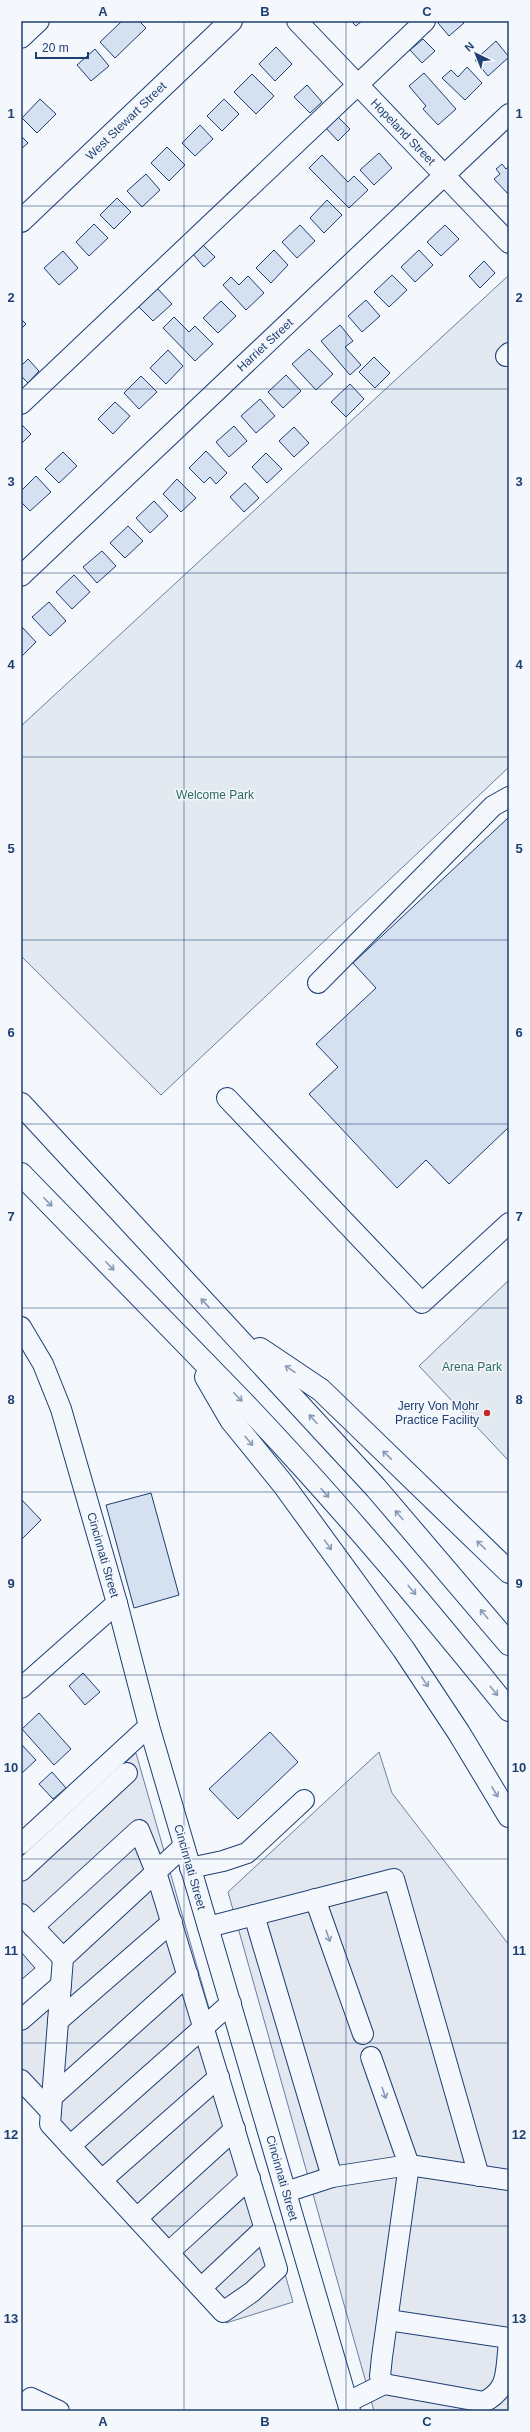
<svg xmlns="http://www.w3.org/2000/svg" width="530" height="2432" viewBox="0 0 530 2432" font-family="Helvetica,sans-serif">
	<style>
		.green { fill: #e3e9f0; stroke: #687fa3 }
		.parking { fill: #e3e8f0; stroke: #687fa3 }
		.building { fill: #d5e0f0; stroke: #1d3f73 }
		.lines { fill: none; stroke-linecap: round; stroke-linejoin: round }
		.minor-casing { stroke: #1d3f73; stroke-width: 22 }
		.major-casing { stroke: #1d3f73; stroke-width: 24 }
		.highway-casing { stroke: #1d3f73; stroke-width: 24 }
		.minor { stroke: #f4f7fb; stroke-width: 20 }
		.major { stroke: #f4f7fb; stroke-width: 22 }
		.highway { stroke: #f4f7fb; stroke-width: 22 }
		.oneway { stroke: #889bb7 }
		.grid { fill: none; stroke: #1d3f73; stroke-width: 1; stroke-opacity: 0.55 }
		.poi-dot { fill: #c62828; stroke: #f4f7fb; stroke-width: 1.5 }
		.labels { text-anchor: middle; stroke-width: 3; stroke-linejoin: round; paint-order: stroke }
		.street-label { font-size: 12px; fill: #1d3f73; stroke: #f4f7fb }
		.park-label { font-size: 12px; fill: #2c6c60; stroke: #f4f7fb }
		.poi-label { font-size: 12px; fill: #1d3f73; stroke: #f4f7fb; text-anchor: end }
		.neatline { fill: none; stroke: #1d3f73; stroke-width: 1.5 }
		.grid-label { font-size: 13px; text-anchor: middle; font-weight: bold; fill: #1d3f73 }
	</style>
	<rect width="100%" height="100%" fill="#f4f7fb"/>
	<g class="green">
		<path d="M509,275V767L161,1095L21,956V726Z"/>
		<path d="M509,1280V1461L419,1366Z"/>
	</g>
	<g class="parking">
		<path d="M379,1752L392,1793L509,1945V2411H374L228,1892Z"/>
		<path d="M136,1753L293,2302L226,2323L38,2113L21,2090V2009L54,1982L53,1960L21,1921V1857Z"/>
	</g>
	<g class="building">
		<path d="M122,21H139L146,28L115,58L100,42Z"/>
		<path d="M351,21H362L356,26Z"/>
		<path d="M440,21H462L464,23L449,36L438,23Z"/>
		<path d="M423,39L435,51L422,63L410,50Z"/>
		<path d="M496,41L509,57L488,76L475,60Z"/>
		<path d="M276,47L292,64L275,81L259,64Z"/>
		<path d="M95,49L109,66L91,81L77,65Z"/>
		<path d="M467,67L482,83L465,100L442,78L451,70L458,77Z"/>
		<path d="M424,73L456,109L438,125L423,109L426,106L409,86Z"/>
		<path d="M252,74L274,96L256,114L234,92Z"/>
		<path d="M307,85L322,102L310,113L294,97Z"/>
		<path d="M40,99L56,114L37,133L22,118Z"/>
		<path d="M224,99L239,114L222,131L207,116Z"/>
		<path d="M337,116L350,129L338,141L325,127Z"/>
		<path d="M200,125L213,139L195,156L182,143Z"/>
		<path d="M21,136L28,143L21,149Z"/>
		<path d="M167,147L185,165L169,181L151,163Z"/>
		<path d="M379,153L392,168L374,185L360,170Z"/>
		<path d="M322,155L348,182L354,176L368,190L349,208L309,168Z"/>
		<path d="M502,164L506,169L509,166L508,194L494,179L500,174L496,169Z"/>
		<path d="M146,174L160,190L142,207L127,191Z"/>
		<path d="M117,198L131,212L114,229L100,215Z"/>
		<path d="M327,200L342,215L324,233L310,218Z"/>
		<path d="M94,224L108,238L89,256L76,242Z"/>
		<path d="M300,225L315,241L297,258L282,242Z"/>
		<path d="M445,225L459,239L441,256L427,242Z"/>
		<path d="M202,244L215,257L204,267L192,253Z"/>
		<path d="M274,250L288,265L271,283L256,268Z"/>
		<path d="M419,250L433,265L415,282L401,267Z"/>
		<path d="M63,251L78,268L59,285L44,268Z"/>
		<path d="M484,261L495,273L480,288L469,276Z"/>
		<path d="M392,275L407,290L389,307L374,292Z"/>
		<path d="M248,276L264,293L246,310L223,285L231,277L239,285Z"/>
		<path d="M157,288L172,304L153,321L138,306Z"/>
		<path d="M366,300L380,316L362,332L348,316Z"/>
		<path d="M221,301L236,316L218,333L203,318Z"/>
		<path d="M174,317L189,332L195,326L213,344L195,361L163,328Z"/>
		<path d="M21,319L26,324L21,329Z"/>
		<path d="M340,325L353,341L345,347L361,365L350,375L321,341Z"/>
		<path d="M309,349L333,374L316,390L292,364Z"/>
		<path d="M168,350L183,366L166,384L150,368Z"/>
		<path d="M374,357L390,373L375,388L359,372Z"/>
		<path d="M28,359L39,371L28,383L21,376V366Z"/>
		<path d="M286,375L301,391L283,408L268,392Z"/>
		<path d="M141,376L157,392L139,409L124,393Z"/>
		<path d="M350,384L364,399L346,417L331,402Z"/>
		<path d="M260,399L275,416L256,433L241,416Z"/>
		<path d="M115,402L130,416L113,434L98,419Z"/>
		<path d="M21,424L31,434L22,443L21,442Z"/>
		<path d="M234,426L247,441L229,457L216,442Z"/>
		<path d="M294,427L309,443L294,457L279,441Z"/>
		<path d="M206,451L227,473L216,484L210,477L204,483L189,468Z"/>
		<path d="M63,452L77,466L59,483L45,469Z"/>
		<path d="M266,453L282,469L267,483L252,467Z"/>
		<path d="M36,476L51,492L30,511L21,502V491Z"/>
		<path d="M177,479L196,498L181,512L163,494Z"/>
		<path d="M245,483L259,498L244,512L230,497Z"/>
		<path d="M154,501L168,516L150,533L136,518Z"/>
		<path d="M128,526L143,541L125,558L110,543Z"/>
		<path d="M102,551L116,566L97,583L83,567Z"/>
		<path d="M74,575L90,592L72,609L56,592Z"/>
		<path d="M49,602L66,621L50,636L32,617Z"/>
		<path d="M22,627L36,642L21,657V628Z"/>
		<path d="M509,817V1127L449,1184L426,1160L397,1188L309,1094L338,1067L316,1044L376,988L353,963Z"/>
		<path d="M151,1493L179,1595L134,1608L106,1505Z"/>
		<path d="M21,1499L41,1520L21,1540Z"/>
		<path d="M83,1673L100,1692L85,1705L69,1686Z"/>
		<path d="M39,1713L71,1749L54,1765L22,1729Z"/>
		<path d="M270,1732L298,1762L238,1819L209,1789Z"/>
		<path d="M21,1744L36,1760L22,1773L21,1771Z"/>
		<path d="M52,1772L66,1788L53,1799L39,1784Z"/>
		<path d="M21,1952L35,1968L21,1980Z"/>
	</g>
	<g class="lines">
		<defs>
			<g id="minor">
				<path d="M297,21L509,243"/>
				<path d="M21,38L39,21"/>
				<path d="M506,356L509,353"/>
				<path d="M21,404L425,21"/>
				<path d="M21,576L509,114"/>
				<path d="M318,983L493,806L509,797"/>
				<path d="M227,1098L422,1303L509,1223"/>
				<path d="M21,1327L43,1364L61,1409L117,1603L149,1726L350,2411"/>
				<path d="M21,1688L117,1603"/>
				<path d="M21,1844L149,1726"/>
				<path d="M190,1868L223,1861L247,1853L304,1800"/>
				<path d="M21,1871L127,1773"/>
				<path d="M315,1899L363,2034"/>
				<path d="M21,1914L63,1958"/>
				<path d="M254,1915L332,2177"/>
				<path d="M33,1927L139,1830L156,1872L277,2269L252,2292L223,2312L50,2124L63,1958L184,1846"/>
				<path d="M208,1927L394,1879L479,2176"/>
				<path d="M21,2020L61,1985"/>
				<path d="M58,2021L172,1922"/>
				<path d="M21,2080L51,2112"/>
				<path d="M52,2097L188,1975"/>
				<path d="M70,2146L231,2003"/>
				<path d="M102,2180L219,2077"/>
				<path d="M286,2192L332,2177L409,2165L371,2057"/>
				<path d="M137,2218L235,2129"/>
				<path d="M169,2252L250,2178"/>
				<path d="M201,2288L265,2228"/>
				<path d="M388,2320L509,2338"/>
				<path d="M384,2384L380,2376L382,2357L409,2165L509,2180"/>
				<path d="M348,2402L384,2384L484,2402C510,2389 505,2370 509,2344"/>
				<path d="M21,2407L31,2398L59,2411"/>
			</g>
			<path id="major" d="M21,221L231,21"/>
			<g id="highway">
				<path d="M21,1104L376,1488L509,1644"/>
				<path d="M21,1174C93,1248 165,1322 237,1396C333,1496 422,1602 509,1710"/>
				<path d="M260,1349L321,1390L509,1572"/>
				<path d="M206,1377L231,1420L283,1484L404,1650L459,1733L509,1816"/>
			</g>
		</defs>
		<use href="#minor" class="minor-casing"/>
		<use href="#major" class="major-casing"/>
		<use href="#highway" class="highway-casing"/>
		<use href="#minor" class="minor"/>
		<use href="#major" class="major"/>
		<use href="#highway" class="highway"/>
	</g>
	<defs><path id="oneway-shaft" d="M-6 0H5M1.5-3L5.5 0L1.5 3" fill="none" stroke-width="1.6" stroke-linecap="round" stroke-linejoin="round"/></defs>
	<g class="oneway">
		<use href="#oneway-shaft" transform="translate(48 1202) rotate(46)"/>
		<use href="#oneway-shaft" transform="translate(110 1266) rotate(46)"/>
		<use href="#oneway-shaft" transform="translate(205 1303) rotate(-133)"/>
		<use href="#oneway-shaft" transform="translate(290 1369) rotate(-146)"/>
		<use href="#oneway-shaft" transform="translate(238 1397) rotate(46)"/>
		<use href="#oneway-shaft" transform="translate(313 1419) rotate(-132)"/>
		<use href="#oneway-shaft" transform="translate(249 1441) rotate(50)"/>
		<use href="#oneway-shaft" transform="translate(387 1455) rotate(-136)"/>
		<use href="#oneway-shaft" transform="translate(325 1493) rotate(48)"/>
		<use href="#oneway-shaft" transform="translate(399 1515) rotate(-131)"/>
		<use href="#oneway-shaft" transform="translate(328 1545) rotate(54)"/>
		<use href="#oneway-shaft" transform="translate(481 1545) rotate(-136)"/>
		<use href="#oneway-shaft" transform="translate(412 1590) rotate(50)"/>
		<use href="#oneway-shaft" transform="translate(484 1614) rotate(-130)"/>
		<use href="#oneway-shaft" transform="translate(425 1682) rotate(56)"/>
		<use href="#oneway-shaft" transform="translate(494 1691) rotate(51)"/>
		<use href="#oneway-shaft" transform="translate(495 1792) rotate(59)"/>
		<use href="#oneway-shaft" transform="translate(328 1936) rotate(71)"/>
		<use href="#oneway-shaft" transform="translate(384 2093) rotate(71)"/>
	</g>
	<path class="grid" d="M184,21V2411M346,21V2411M21,206H509M21,389H509M21,573H509M21,757H509M21,940H509M21,1124H509M21,1308H509M21,1492H509M21,1675H509M21,1859H509M21,2043H509M21,2226H509"/>
	<circle class="poi-dot" cx="487" cy="1413" r="4"/>
	<g class="labels">
		<g class="street-label">
			<text transform="translate(126 121) rotate(-44)" y="4">West Stewart Street</text>
			<text transform="translate(403 132) rotate(46)" y="4">Hopeland Street</text>
			<text transform="translate(265 345) rotate(-43)" y="4">Harriet Street</text>
			<text transform="translate(103 1555) rotate(74)" y="4">Cincinnati Street</text>
			<text transform="translate(190 1867) rotate(74)" y="4">Cincinnati Street</text>
			<text transform="translate(282 2178) rotate(74)" y="4">Cincinnati Street</text>
		</g>
		<g class="park-label">
			<text x="215" y="799">Welcome Park</text>
			<text x="472" y="1371">Arena Park</text>
		</g>
		<g class="poi-label">
			<text x="479" y="1410">Jerry Von Mohr<tspan x="479" dy="14">Practice Facility</tspan></text>
		</g>
	</g>
	<rect width="530" height="2432" fill="none" stroke="#f4f7fb" stroke-width="44"/>
	<g transform="translate(476 54) rotate(317)" stroke="#f4f7fb" stroke-width="3" paint-order="stroke">
	<path d="M0-3L7 15L0 10L-7 15Z" fill="#1d3f73"/>
	<text y="-6" font-size="11" font-weight="bold" text-anchor="middle" fill="#1d3f73">N</text>
	</g>
	<path d="M36 52v6h52v-6" fill="none" stroke="#1d3f73" stroke-width="2"/>
	<text x="42" y="52" font-size="12" fill="#1d3f73" stroke="#f4f7fb" stroke-width="3" paint-order="stroke">20 m</text>
	<rect x="22" y="22" width="486" height="2388" class="neatline"/>
	<g class="grid-label">
		<text x="103" y="16">A</text>
		<text x="265" y="16">B</text>
		<text x="427" y="16">C</text>
		<text x="11" y="118">1</text>
		<text x="519" y="118">1</text>
		<text x="11" y="302">2</text>
		<text x="519" y="302">2</text>
		<text x="11" y="486">3</text>
		<text x="519" y="486">3</text>
		<text x="11" y="669">4</text>
		<text x="519" y="669">4</text>
		<text x="11" y="853">5</text>
		<text x="519" y="853">5</text>
		<text x="11" y="1037">6</text>
		<text x="519" y="1037">6</text>
		<text x="11" y="1221">7</text>
		<text x="519" y="1221">7</text>
		<text x="11" y="1404">8</text>
		<text x="519" y="1404">8</text>
		<text x="11" y="1588">9</text>
		<text x="519" y="1588">9</text>
		<text x="11" y="1772">10</text>
		<text x="519" y="1772">10</text>
		<text x="11" y="1955">11</text>
		<text x="519" y="1955">11</text>
		<text x="11" y="2139">12</text>
		<text x="519" y="2139">12</text>
		<text x="11" y="2323">13</text>
		<text x="519" y="2323">13</text>
		<text x="103" y="2426">A</text>
		<text x="265" y="2426">B</text>
		<text x="427" y="2426">C</text>
	</g>
</svg>
